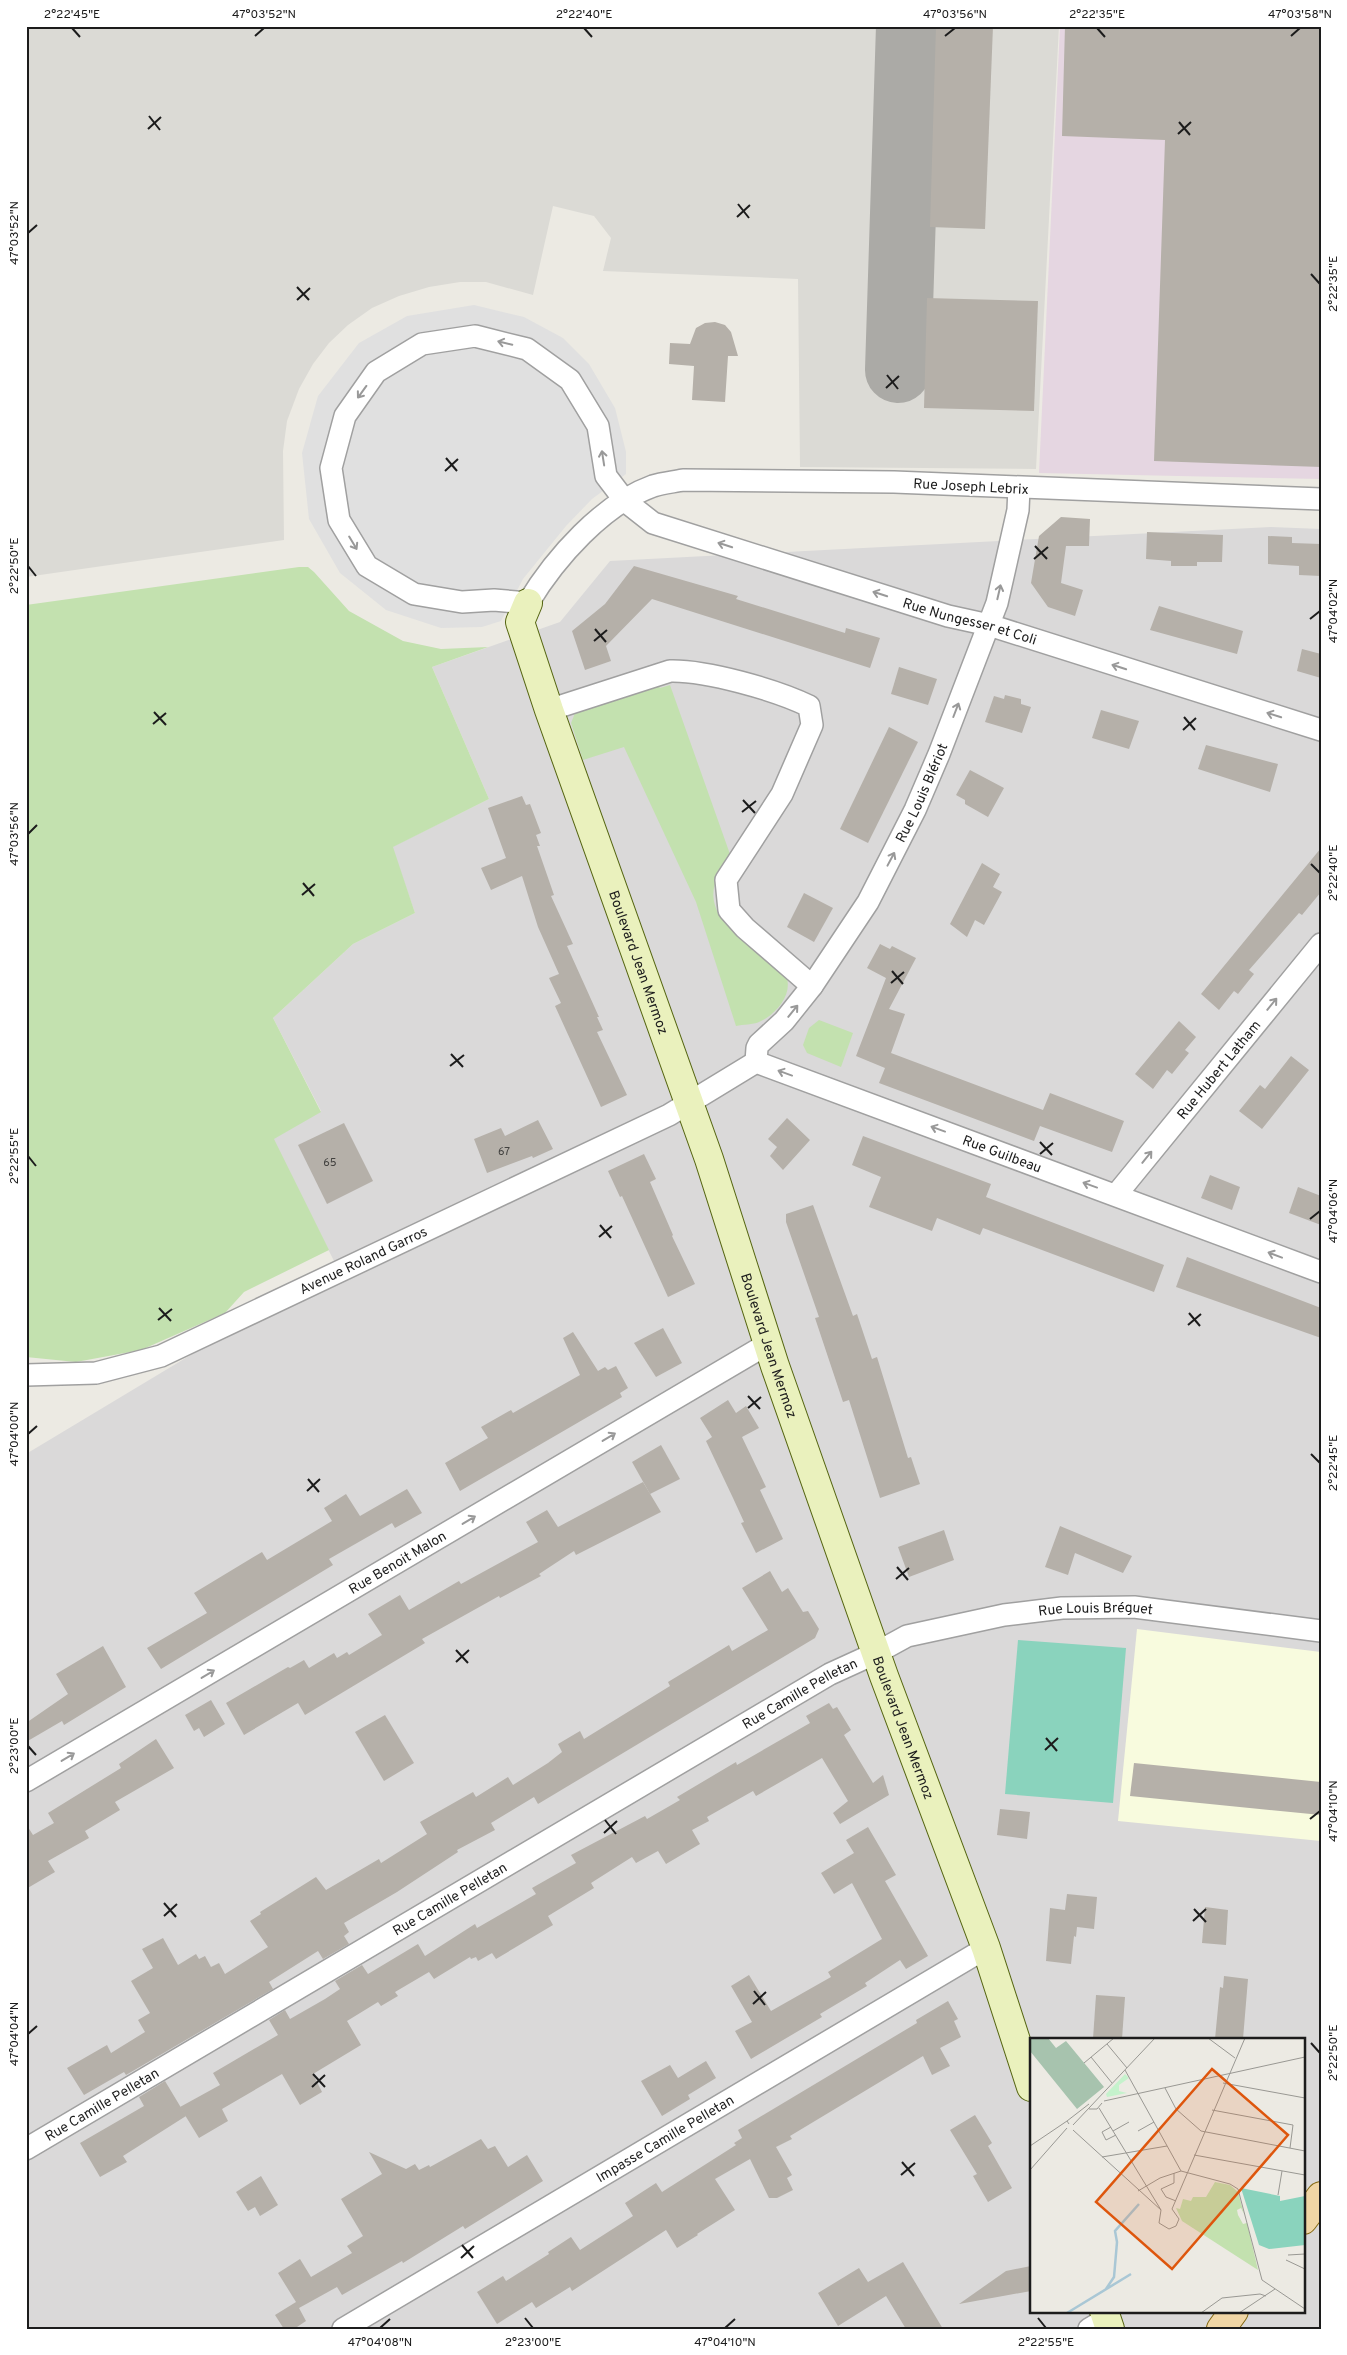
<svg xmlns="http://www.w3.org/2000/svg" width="1347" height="2355" viewBox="0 0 1347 2355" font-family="Overpass,sans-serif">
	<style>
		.residential { fill: #dad9d9; fill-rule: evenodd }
		.industrial { fill: #e5d6e1 }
		.education { fill: #f8fbde }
		.airport { fill: #dbdad5 }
		.grass { fill: #c3e1af }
		.pitch { fill: #8ad3bd }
		.parking { fill: #e0e0e0 }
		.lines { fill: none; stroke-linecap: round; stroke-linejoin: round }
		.taxiway { stroke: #abaaa6; stroke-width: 66 }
		.building { fill: #b5b0a9 }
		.street-casing { stroke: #a0a0a0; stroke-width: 24 }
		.secondary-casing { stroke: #556511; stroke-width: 30 }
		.primary-casing { stroke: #836811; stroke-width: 30 }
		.street { stroke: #fff; stroke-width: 21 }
		.secondary { stroke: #eaf1bd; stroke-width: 28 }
		.primary { stroke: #f0d6a5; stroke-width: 28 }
		.oneway { stroke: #999 }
		.ticks { fill: none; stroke: #1c1c1c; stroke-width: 2 }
		.labels { text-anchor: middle; stroke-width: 4; stroke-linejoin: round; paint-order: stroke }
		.number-label { font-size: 11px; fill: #42413f }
		.street-label { font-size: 14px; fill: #1c1c1c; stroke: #fff }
		.inset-river { fill: none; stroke: #a9c7d5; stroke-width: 2.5 }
		.inset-road { fill: none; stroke: #999893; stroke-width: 1 }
		.view { fill: #de560d; fill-opacity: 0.15; stroke: #de560d; stroke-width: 2.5 }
		.inset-edge { fill: none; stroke: #1c1c1c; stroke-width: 2.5 }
		.neatline { fill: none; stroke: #1c1c1c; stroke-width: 2 }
		.ticks-label { font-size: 12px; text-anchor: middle; fill: #1c1c1c }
	</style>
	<rect width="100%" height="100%" fill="#eceae3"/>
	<path class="residential" d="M1271,527L1321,529V2329H26V1454L337,1267L273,1139L321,1111L273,1018L353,944L415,913L392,847L489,799L432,667L560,622L610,561ZM1031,2039H1303V2311H1031Z"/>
	<path class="industrial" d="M1060,26H1321V479L1039,473Z"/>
	<path class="education" d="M1137,1629L1321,1652V1841L1118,1821Z"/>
	<path class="airport" d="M26,26H1059L1036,469L800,467L798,279L603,271L611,238L594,216L553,206L533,295L486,282H460L429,287L399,296L372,308L348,325L329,343L313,364L299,389L287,421L283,451L284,540L26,577Z"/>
	<g class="grass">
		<path d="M299,567H308L314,572L349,611L403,641L441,649L488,647L432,667L489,799L393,847L415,913L353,944L273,1018L321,1112L274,1139L329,1250L244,1292L225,1313L141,1350L76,1362L26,1357V605Z"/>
		<path d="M657,683L660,688L670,685L731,857C715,877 706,894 721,918L784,972C796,990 778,1014 759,1022C753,1025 743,1024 736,1026L696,902L624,747L583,760L571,723L575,713Z"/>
		<path d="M819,1020L853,1033L841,1067L807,1053L803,1045L809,1028Z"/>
	</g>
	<path class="pitch" d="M1018,1640L1126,1648L1113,1803L1005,1794Z"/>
	<path class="parking" d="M474,305L524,317L563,338L589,364L615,408L626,452V474L592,499L566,526L523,579L501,621L482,627L441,628L386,610L340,573L309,519L302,453L318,396L359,343L407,316Z"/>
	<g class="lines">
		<path class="taxiway" d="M898,370L909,26"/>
	</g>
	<g class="building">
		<path d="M936,26H993L985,229L930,227Z"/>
		<path d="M1065,26H1321V467L1154,461L1165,140L1062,136Z"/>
		<path d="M927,298L1038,301L1034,411L924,408Z"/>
		<path d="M715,322L725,325L731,332L738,356H728L725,402L692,400L694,366L669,364L670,343L690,344L696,328L705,323Z"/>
		<path d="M1061,517L1090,519L1089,546H1066L1061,583L1083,590L1075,616L1048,607L1031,583L1039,536Z"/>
		<path d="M1147,532L1223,535L1222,562H1197V566H1171V561L1146,559Z"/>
		<path d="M1268,536L1292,537V543L1321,544V576L1299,575V566L1268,564Z"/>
		<path d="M634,566L738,596L736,599L845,633L846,628L880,638L870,668L652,599L606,646L611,661L585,670L572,631L605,604Z"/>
		<path d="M1159,606L1243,631L1237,654L1150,630Z"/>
		<path d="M1302,649L1321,654V678L1297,671Z"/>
		<path d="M899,667L937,679L928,705L891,694Z"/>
		<path d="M1005,695L1021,699V704L1031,707L1022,733L985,722L994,696L1004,699Z"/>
		<path d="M1101,710L1139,721L1129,749L1092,738Z"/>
		<path d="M889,727L918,742L868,843L840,829Z"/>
		<path d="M1206,745L1278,764L1270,792L1198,769Z"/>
		<path d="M970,770L1004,788L988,817L965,804V800L956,795Z"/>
		<path d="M522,796L526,805L530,804L541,833L536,835L540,846H537L554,895L551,896L573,944L567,946L599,1017H597L603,1030L597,1032L627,1095L601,1107L555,1006L561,1003L549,978L559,974L538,927L522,876L491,890L481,868L506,858L488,808Z"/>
		<path d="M1321,848V892L1302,915L1299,913L1249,970L1254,974L1238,994L1234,991L1219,1010L1201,994Z"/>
		<path d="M982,863L1000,874L993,887L1002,892L984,925L975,920L967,937L950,924Z"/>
		<path d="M804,893L833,908L814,942L787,927Z"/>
		<path d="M880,944L890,949L892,946L916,958L889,1009L905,1014L891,1053L1043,1110L1050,1093L1124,1121L1112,1152L1040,1126L1034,1141L879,1083L885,1068L856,1056L886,978L867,968Z"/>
		<path d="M1179,1021L1196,1037L1185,1050L1189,1053L1172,1074L1167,1070L1153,1089L1135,1074Z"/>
		<path d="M1291,1056L1309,1070L1262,1129L1239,1111L1260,1085L1265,1089Z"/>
		<path d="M787,1118L810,1140L783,1170L770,1156L777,1147L768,1139Z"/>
		<path d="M538,1120L553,1149L533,1158L532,1156L487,1173L474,1139L501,1128L505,1136Z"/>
		<path d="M344,1123L373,1181L327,1204L298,1145Z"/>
		<path d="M863,1136L991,1184L986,1197L1164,1265L1154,1292L983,1228L980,1235L937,1218L932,1231L869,1207L881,1177L852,1165Z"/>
		<path d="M644,1154L656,1179L650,1182L673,1235L672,1236L695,1284L668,1297L622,1196L620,1197L608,1171Z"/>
		<path d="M1210,1175L1240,1187L1232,1210L1201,1198Z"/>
		<path d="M1298,1187L1321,1196V1225L1289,1213Z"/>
		<path d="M813,1205L853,1316L857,1314L872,1359L877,1357L908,1458L911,1457L920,1484L880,1498L849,1400L843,1402L815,1318L819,1317L786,1222V1214Z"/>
		<path d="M1187,1257L1321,1308V1338L1176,1287Z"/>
		<path d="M663,1328L682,1363L656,1377L634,1343Z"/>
		<path d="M573,1332L598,1371L605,1367L608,1370L616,1366L628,1388L620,1393L622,1397L460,1491L445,1463L488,1438L481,1427L511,1410L513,1413L580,1375L563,1338Z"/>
		<path d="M728,1400L736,1413L746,1406L759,1428L742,1437L766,1487L760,1490L783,1539L756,1553L741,1523L744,1522L733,1498L706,1441L712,1437L700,1418Z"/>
		<path d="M661,1445L680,1479L650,1494L632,1462Z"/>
		<path d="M643,1482L661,1512L576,1555L574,1551L539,1574L541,1576L500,1598L499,1596L422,1639L425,1643L305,1715L298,1703L244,1735L226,1703L288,1667L290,1668L304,1660L309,1668L334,1653L337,1658L347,1652L349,1655L382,1635L368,1614L400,1595L409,1610L459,1581L461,1584L538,1542L526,1522L547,1510L558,1527Z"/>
		<path d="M407,1489L422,1513L395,1528L392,1523L329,1559L333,1565L161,1669L147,1648L207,1613L194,1593L262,1552L267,1560L332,1521L324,1508L346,1494L360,1516Z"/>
		<path d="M1060,1526L1132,1556L1123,1573L1075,1553L1068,1575L1045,1567Z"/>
		<path d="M944,1530L954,1560L909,1577L898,1547Z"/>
		<path d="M770,1571L782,1592L788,1588L803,1612L808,1611L819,1629L815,1638L538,1804L534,1797L491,1823L495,1830L457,1850L458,1852L397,1892L344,1923L349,1932L344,1936L349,1944L323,1959L318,1951L269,1982L273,1989L126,2075L124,2072L84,2095L67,2068L107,2045L111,2053L145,2032L138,2020L150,2013L131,1981L153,1968L142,1949L163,1938L178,1965L196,1954L199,1959L205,1956L211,1967L219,1963L225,1974L268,1947L250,1921L261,1914L260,1912L316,1877L326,1890L379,1859L381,1863L427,1834L420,1822L473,1792L476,1797L508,1777L513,1785L548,1763L562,1752L558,1744L580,1731L584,1739L670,1686L668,1682L729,1645L732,1651L768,1630L742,1588Z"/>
		<path d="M103,1646L126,1687L64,1725L62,1721L26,1742V1723L68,1694L56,1674Z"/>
		<path d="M211,1700L225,1724L204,1737L199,1728L194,1731L185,1715Z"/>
		<path d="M829,1703L833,1709L837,1707L851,1730L844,1735L873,1783L883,1775L889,1795L840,1824L833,1813L848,1801L822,1758L756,1796L753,1791L707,1817L709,1821L692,1830L700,1844L666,1864L658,1851L636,1863L632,1857L591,1883L594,1888L548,1916L553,1925L496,1959L492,1953L478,1961L476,1957L471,1959L470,1957L434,1979L429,1972L395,1992L398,1996L381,2006L378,2002L347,2021L361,2045L313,2074L322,2092L300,2105L282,2074L222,2109L228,2121L199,2138L180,2107L220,2085L213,2073L278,2035L269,2020L285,2010L290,2019L325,1999L340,1989L335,1981L362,1965L368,1974L418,1944L425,1956L475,1924L477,1928L536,1894L532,1888L576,1863L571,1855L645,1816L647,1819L680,1800L677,1797L736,1762L737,1765L810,1723L806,1716Z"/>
		<path d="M385,1715L414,1763L384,1781L355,1732Z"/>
		<path d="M156,1739L174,1768L115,1802L120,1810L85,1831L89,1838L48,1861L55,1872L26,1889V1824L33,1835L54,1823L48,1813L121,1768L119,1764Z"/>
		<path d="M1134,1763L1321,1782V1815L1130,1796Z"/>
		<path d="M1000,1809L1030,1812L1027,1839L997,1835Z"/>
		<path d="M868,1827L896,1875L885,1881L928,1956L906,1969L900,1960L865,1983L867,1986L820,2014L822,2017L751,2059L735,2031L752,2022L731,1986L749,1975L771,2011L831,1977L828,1972L882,1939L852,1883L834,1894L821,1873L854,1853L846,1840Z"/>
		<path d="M1067,1894L1097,1897L1094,1929L1077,1927L1076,1937L1074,1936L1071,1964L1046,1961L1050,1908L1065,1910Z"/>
		<path d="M1205,1907L1228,1910L1226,1945L1202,1943Z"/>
		<path d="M1224,1976L1248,1979L1243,2039H1215L1220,1987L1223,1988Z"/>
		<path d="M1096,1995L1125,1997L1122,2039H1093Z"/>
		<path d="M948,2001L958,2019L954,2021L961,2037L940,2048L950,2066L932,2075L923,2056L790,2136L792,2139L776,2147L792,2175L787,2178L793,2190L777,2198H769L750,2159L715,2179L735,2210L697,2234L698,2235L677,2248L666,2230L572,2291L570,2287L536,2308L532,2302L497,2324L477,2292L503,2276L506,2281L549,2254L548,2252L571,2237L580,2250L633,2216L625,2203L656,2183L662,2192L736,2145L734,2143L742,2138L738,2130L917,2023L916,2020Z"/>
		<path d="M706,2061L716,2078L688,2095L690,2099L662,2116L641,2081L670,2065L678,2078Z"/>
		<path d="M165,2081L186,2116L123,2156L127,2162L100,2177L80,2143L144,2106L139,2097Z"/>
		<path d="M975,2115L992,2143L988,2146L1012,2188L988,2202L973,2176L977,2174L950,2130Z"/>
		<path d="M481,2139L488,2149L495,2146L508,2167L527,2155L543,2181L465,2229L463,2226L403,2263L402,2261L342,2295L337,2287L299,2308L306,2321L294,2329H284L275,2315L296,2302L278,2273L300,2259L311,2277L352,2253L347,2246L363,2236L341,2199L382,2174L369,2152L406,2169L415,2164L419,2170L429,2165L430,2167Z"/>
		<path d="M261,2176L278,2205L260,2216L255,2207L248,2211L236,2192Z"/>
		<path d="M903,2262L943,2329H906L886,2296L838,2326L818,2293L859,2268L868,2282Z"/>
		<path d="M1031,2266V2291L959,2304L1006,2271Z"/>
	</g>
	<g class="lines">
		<defs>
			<g id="street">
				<path id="s1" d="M1321,499L894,482L683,480C673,482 662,483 653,486C603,504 555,558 528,603L494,600L462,602L414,594L367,566L339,520L331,468L345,416L376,372L422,344L475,336L527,349L570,380L598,426L606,476L625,501L653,523L948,616L989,625L1321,730"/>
				<path d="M549,710L670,671C706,670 776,690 809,706L812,725L782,794L726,880L729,910L745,928L812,986"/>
				<path id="s2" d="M756,1062L757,1048L759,1044L784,1021L812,986L868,902L915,810L939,754L997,603L1018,510L1019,488"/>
				<path id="s3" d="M1116,1195L1321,944"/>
				<path id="s4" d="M26,1375L96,1373L161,1356L669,1115L756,1062L1321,1272"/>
				<path id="s5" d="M26,1781L769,1343"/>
				<path id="s6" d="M26,2149L830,1674L876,1653L907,1636L1004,1615L1062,1608L1134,1607L1321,1631"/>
				<path id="s7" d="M343,2329L986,1948"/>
				<path d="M1089,2329L1106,2319"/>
			</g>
			<g id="secondary">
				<path id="s8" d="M528,603L520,622L549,710L709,1159L775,1366L884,1676L986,1948L1031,2087"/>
				<path d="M1104,2311L1110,2329"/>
			</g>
			<g id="primary">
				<path d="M1303,2220L1321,2196"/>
				<path d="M1221,2329L1234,2311"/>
			</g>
		</defs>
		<use href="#street" class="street-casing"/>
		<use href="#secondary" class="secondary-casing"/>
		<use href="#primary" class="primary-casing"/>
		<use href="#street" class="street"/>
		<use href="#secondary" class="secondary"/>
		<use href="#primary" class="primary"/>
	</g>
	<defs><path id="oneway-shaft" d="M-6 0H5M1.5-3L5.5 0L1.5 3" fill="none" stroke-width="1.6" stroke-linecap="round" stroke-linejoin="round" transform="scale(1.25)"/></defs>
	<g class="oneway">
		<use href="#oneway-shaft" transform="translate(505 343) rotate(-166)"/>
		<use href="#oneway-shaft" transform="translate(362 392) rotate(126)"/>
		<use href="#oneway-shaft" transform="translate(603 458) rotate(-99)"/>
		<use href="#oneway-shaft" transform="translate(353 543) rotate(59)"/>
		<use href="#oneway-shaft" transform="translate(725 545) rotate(-162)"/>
		<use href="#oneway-shaft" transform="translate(999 592) rotate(-77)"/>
		<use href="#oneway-shaft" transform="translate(880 594) rotate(-162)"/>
		<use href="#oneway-shaft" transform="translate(1119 667) rotate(-162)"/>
		<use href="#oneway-shaft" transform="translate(956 710) rotate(-69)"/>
		<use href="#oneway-shaft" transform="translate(1274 715) rotate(-162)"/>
		<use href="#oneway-shaft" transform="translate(891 859) rotate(-62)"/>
		<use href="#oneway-shaft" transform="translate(1272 1004) rotate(-51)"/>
		<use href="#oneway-shaft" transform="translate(793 1011) rotate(-51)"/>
		<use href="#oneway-shaft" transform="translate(785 1073) rotate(-160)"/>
		<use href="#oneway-shaft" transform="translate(938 1129) rotate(-160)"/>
		<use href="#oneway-shaft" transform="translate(1147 1157) rotate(-51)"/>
		<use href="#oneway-shaft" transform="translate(1090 1185) rotate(-160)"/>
		<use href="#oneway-shaft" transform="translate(1275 1255) rotate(-159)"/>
		<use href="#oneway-shaft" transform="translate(609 1437) rotate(-31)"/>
		<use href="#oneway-shaft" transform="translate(469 1520) rotate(-31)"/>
		<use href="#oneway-shaft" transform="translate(208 1674) rotate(-31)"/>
		<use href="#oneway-shaft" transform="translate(68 1757) rotate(-31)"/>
	</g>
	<path class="ticks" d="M72,28L80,37M584,28L592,37M1097,28L1105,37M255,36L264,28M945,36L955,28M1291,36L1300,28M149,116L160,130M1179,122L1190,135M148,129L161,117M1178,134L1191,122M738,204L749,218M737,217L750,205M28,233L37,225M1311,274L1320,284M297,287L309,300M297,300L310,288M887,375L898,389M886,388L899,376M446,458L457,471M445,471L458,459M1035,546L1047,559M1034,559L1048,547M28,566L36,576M1310,619L1320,611M595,629L606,642M594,641L607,630M154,712L166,725M1184,717L1195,730M153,724L166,713M1183,730L1196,718M743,800L755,813M742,812L756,801M28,834L37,825M1311,864L1320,873M303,883L314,896M302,895L315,884M892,971L903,984M891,983L904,972M451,1054L463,1067M450,1066L464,1055M1040,1142L1052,1155M1040,1154L1053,1143M28,1156L36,1166M1310,1219L1320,1211M600,1225L611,1238M599,1237L612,1226M159,1308L171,1321M1189,1313L1200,1326M158,1320L172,1309M1188,1325L1201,1314M748,1396L760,1409M748,1408L761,1397M28,1434L37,1426M1311,1454L1320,1463M308,1479L319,1492M307,1491L320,1479M897,1567L908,1580M896,1579L909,1568M456,1650L468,1663M456,1662L469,1650M1046,1738L1057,1751M28,1746L36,1755M1045,1750L1058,1738M1310,1819L1320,1811M605,1820L616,1834M604,1833L617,1821M164,1903L176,1917M1194,1909L1206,1922M164,1916L177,1904M1193,1921L1206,1909M754,1991L765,2005M753,2004L766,1992M28,2034L37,2026M1311,2043L1320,2053M313,2074L325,2087M312,2087L325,2075M902,2162L914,2176M901,2175L915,2163M462,2245L473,2258M461,2258L474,2246M525,2318L533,2328M1038,2318L1046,2328M380,2328L390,2319M725,2328L735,2319"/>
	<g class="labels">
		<g class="number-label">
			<text x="504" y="1155">67</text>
			<text x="330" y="1166">65</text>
		</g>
		<g class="street-label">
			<text transform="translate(971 486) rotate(3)" y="5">Rue Joseph Lebrix</text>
			<text dy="5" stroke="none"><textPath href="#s1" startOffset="1944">Rue Nungesser et Coli</textPath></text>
			<text dy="5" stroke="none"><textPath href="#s2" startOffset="320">Rue Louis Blériot</textPath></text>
			<text dy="5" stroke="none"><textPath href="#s8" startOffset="381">Boulevard Jean Mermoz</textPath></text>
			<text dy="5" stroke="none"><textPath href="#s3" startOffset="162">Rue Hubert Latham</textPath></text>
			<text dy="5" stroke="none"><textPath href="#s4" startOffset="1064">Rue Guilbeau</textPath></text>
			<text dy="5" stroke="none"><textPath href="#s4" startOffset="361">Avenue Roland Garros</textPath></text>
			<text dy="5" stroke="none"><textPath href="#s8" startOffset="786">Boulevard Jean Mermoz</textPath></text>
			<text dy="5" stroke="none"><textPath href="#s5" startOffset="431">Rue Benoit Malon</textPath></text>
			<text dy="5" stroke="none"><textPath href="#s6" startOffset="1211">Rue Louis Bréguet</textPath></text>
			<text dy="5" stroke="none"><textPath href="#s6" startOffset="898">Rue Camille Pelletan</textPath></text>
			<text dy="5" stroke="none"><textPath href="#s8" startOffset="1191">Boulevard Jean Mermoz</textPath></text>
			<text dy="5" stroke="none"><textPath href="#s6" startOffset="492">Rue Camille Pelletan</textPath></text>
			<text dy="5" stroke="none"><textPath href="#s6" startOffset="88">Rue Camille Pelletan</textPath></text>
			<text dy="5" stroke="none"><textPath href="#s7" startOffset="374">Impasse Camille Pelletan</textPath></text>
		</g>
	</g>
	<g transform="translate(1030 2038)">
		<rect width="275" height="275" fill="#eceae3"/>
		<path d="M185,144L200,147L208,154L214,176L211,170L207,172L208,177L213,186L217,185L228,232L152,183L146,170L150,171L153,161L161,163L163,159H176Z" fill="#c3e1af"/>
		<path d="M0,0H18L26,10L36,3L74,49L47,71L0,13Z" fill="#a7c3ae"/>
		<path d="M95,36L99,40L89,47V53L97,55L77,59L76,56Z" fill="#c5f2cc"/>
		<path d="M211,150L250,158V163L275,158V207L239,211L229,207Z" fill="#8ad3bd"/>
		<path class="inset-river" d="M76,251L84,239L87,204L85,193L109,166M37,275L101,236"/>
		<path class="inset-road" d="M178,0L205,20M77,6L97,30M61,19L82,45M54,25L84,0M95,32L151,133L200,146L208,151L232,242L275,271M193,45L275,60M135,50L146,71L171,93L275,113M74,63L275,19M69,70L131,172M59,71H67L72,65M182,72L263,87L260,110M37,83L59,66M43,87L125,0M81,89L72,94L76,102L86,97M43,92L131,172M83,93L99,84M108,93L124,84M0,108L37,83L39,86M164,117L275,137M72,119L137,108M0,132L37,90M144,135V145L131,151L136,159L146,163M108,153L130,140L151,133M248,157L252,133M142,171L215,0M131,172L129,185L139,191L146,188L149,181L142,171M258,217L275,216M256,222L275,231M171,275L192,260L230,256L236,258M209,275L245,251"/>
		<path class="view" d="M182,31L258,97L142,231L66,164Z"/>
		<rect width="275" height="275" class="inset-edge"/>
	</g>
	<rect width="1347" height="2355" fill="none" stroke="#ffffff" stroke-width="55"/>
	<rect x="28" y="28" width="1292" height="2300" class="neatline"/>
	<g class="ticks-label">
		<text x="72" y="18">2°22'45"E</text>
		<text x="264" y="18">47°03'52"N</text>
		<text x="584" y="18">2°22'40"E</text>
		<text x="955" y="18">47°03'56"N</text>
		<text x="1097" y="18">2°22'35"E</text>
		<text x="1300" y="18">47°03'58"N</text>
		<text transform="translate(14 233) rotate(-90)" y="4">47°03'52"N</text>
		<text transform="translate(1333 284) rotate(-90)" y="4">2°22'35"E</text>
		<text transform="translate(14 566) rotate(-90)" y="4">2°22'50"E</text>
		<text transform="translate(1333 611) rotate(-90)" y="4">47°04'02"N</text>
		<text transform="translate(14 834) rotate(-90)" y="4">47°03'56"N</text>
		<text transform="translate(1333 873) rotate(-90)" y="4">2°22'40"E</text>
		<text transform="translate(14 1156) rotate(-90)" y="4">2°22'55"E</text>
		<text transform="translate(1333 1211) rotate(-90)" y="4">47°04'06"N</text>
		<text transform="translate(14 1434) rotate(-90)" y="4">47°04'00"N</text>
		<text transform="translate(1333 1463) rotate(-90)" y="4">2°22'45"E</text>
		<text transform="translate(14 1746) rotate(-90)" y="4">2°23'00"E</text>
		<text transform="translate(1333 1811) rotate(-90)" y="4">47°04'10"N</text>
		<text transform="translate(14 2034) rotate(-90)" y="4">47°04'04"N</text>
		<text transform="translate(1333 2053) rotate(-90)" y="4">2°22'50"E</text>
		<text x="380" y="2346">47°04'08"N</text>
		<text x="533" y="2346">2°23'00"E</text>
		<text x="725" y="2346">47°04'10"N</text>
		<text x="1046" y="2346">2°22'55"E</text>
	</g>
</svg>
